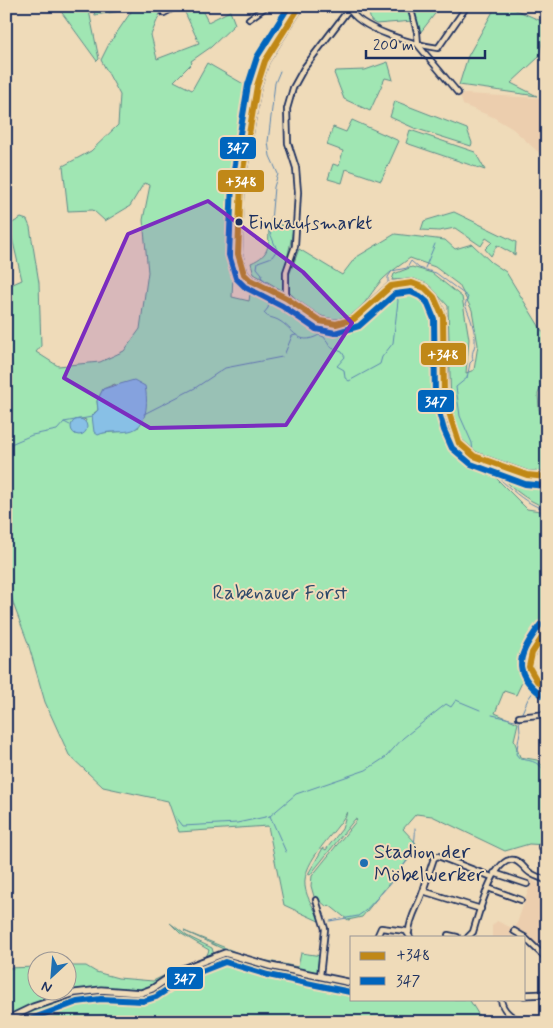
<svg xmlns="http://www.w3.org/2000/svg" width="553" height="1028" viewBox="0 0 553 1028" font-family="Mynerve,sans-serif">
	<style>
		.built { fill: #ecceae }
		.green { fill: #a0e6b3; stroke: #5e8a88; fill-rule: evenodd }
		.water { fill: #88c0e6; stroke: #5c86b0 }
		.lines { fill: none; stroke-linecap: round; stroke-linejoin: round }
		.stream { stroke: #5c86b0; stroke-width: 1 }
		.minor-casing { stroke: #1b2f5e; stroke-width: 8 }
		.tertiary-casing { stroke: #1b2f5e; stroke-width: 9 }
		.secondary-casing { stroke: #1b2f5e; stroke-width: 10 }
		.minor { stroke: #efdbb9; stroke-width: 4.5 }
		.tertiary { stroke: #efdbb9; stroke-width: 5.5 }
		.secondary { stroke: #efdbb9; stroke-width: 6 }
		.bus-1-casing { stroke: #efdbb9; stroke-width: 10 }
		.bus-2-casing { stroke: #efdbb9; stroke-width: 10 }
		.bus-1 { stroke: #c08818; stroke-width: 6 }
		.bus-2 { stroke: #0065bd; stroke-width: 6 }
		.marked { fill: #7b2cbf; fill-opacity: 0.2; stroke: #7b2cbf; stroke-width: 4; stroke-linejoin: round }
		.bus-dot { fill: #1b2f5e; stroke: #efdbb9; stroke-width: 2 }
		.poi-dot { fill: #1f6fb2; stroke: #efdbb9; stroke-width: 2 }
		.labels { text-anchor: middle; stroke-width: 4; stroke-linejoin: round; paint-order: stroke }
		.bus-label { font-size: 19px; fill: #1b2f5e; stroke: #efdbb9; text-anchor: start }
		.park-label { font-size: 20px; fill: #2f4a6b; stroke: #efdbb9 }
		.poi-label { font-size: 20px; fill: #1b2f5e; stroke: #efdbb9; text-anchor: start }
		.line-badge { stroke: #efdbb9; stroke-width: 2 }
		.badge-label { font-size: 14px; text-anchor: middle; font-weight: bold; fill: #fff }
	</style>
	<rect width="100%" height="100%" fill="#efdbb9"/>
	<filter id="ink" filterUnits="userSpaceOnUse"><feTurbulence type="fractalNoise" baseFrequency=".02" numOctaves="2"/><feDisplacementMap in="SourceGraphic" scale="10" xChannelSelector="R" yChannelSelector="G"/><feConvolveMatrix kernelMatrix="1 2 1 2 8 2 1 2 1" color-interpolation-filters="sRGB"/></filter>
	<g filter="url(#ink)">
		<g class="built">
			<path d="M466,94L540,98L547,105V160L513,129L493,117L463,105L460,95Z"/>
			<path d="M532,880L547,888V947L542,949L525,935L515,929Z"/>
			<path d="M497,921L512,928V937H492V926Z"/>
		</g>
		<g class="green">
			<path d="M57,6H88L99,59L97,61Z"/>
			<path d="M92,6H159L161,11L151,35L157,59L199,43L182,6H200L208,22L230,11L235,24L211,47L191,61L192,63L174,81L192,90L207,63L254,90L237,186L232,297L249,301L251,286C268,292 275,295 290,303C306,312 323,334 345,327C362,322 376,303 389,290L395,295L408,285L425,295L436,306L442,330L449,423L461,452L494,476L527,509L547,512V630L516,695L504,691L495,713L518,723L514,740L520,757L537,760L547,770V845L529,844L505,851L432,816L416,814L403,829L416,843L408,860L362,917L348,920L329,905L327,907L318,899L315,900L311,886L312,876L357,820L355,819L310,875L308,874L323,848L326,850L328,847L342,829L347,812C336,834 302,860 305,886C306,898 316,911 321,922L284,905L268,826L179,832L168,801L103,787L69,755L45,702L28,643L14,606L6,577V287L22,280L9,225L21,218L27,220L30,227L39,283L41,346L36,352L58,366L100,362L124,351L140,329L148,272L143,220L150,185L144,183L130,206L105,221L93,210L68,211L63,166L91,151L118,125L120,95L101,60L109,44L133,9L95,15ZM115,384L139,427C127,432 113,432 101,433L94,413L98,410L97,401L103,389ZM83,419L86,420L80,434H75V420Z"/>
			<path d="M367,6H441L420,33L413,21L376,24L371,21Z"/>
			<path d="M496,6H507L546,23L539,57L511,83L537,96L459,85L468,56Z"/>
			<path d="M388,62L393,80L385,78L370,111L344,99L334,73L336,71L365,70Z"/>
			<path d="M395,101L467,129L472,143L471,146L414,128L390,117Z"/>
			<path d="M352,120L399,141L381,181L346,169L342,183L328,179L333,164L339,166L343,151L327,145L333,127L346,132Z"/>
			<path d="M410,130L475,152L485,170L406,143Z"/>
			<path d="M454,212L516,242L515,255L497,245L491,256L485,249L492,242L486,238L481,246L455,228L439,231L421,230L424,221Z"/>
			<path d="M269,223L293,227C291,251 281,268 285,292L254,274L251,263C272,254 268,244 269,223Z"/>
			<path d="M395,234L445,240L455,249L472,244L491,262L506,272L547,339V372L538,394L539,409L547,438V474L513,469L466,447L457,429L451,407L448,306C429,285 421,277 392,280L394,274L412,267L432,273L462,297L469,339L466,373L474,370L478,345L472,310L459,285L435,267L410,258C401,265 391,271 383,279C373,289 365,306 353,314C330,329 304,307 289,292L288,278L299,249L342,275L355,258Z"/>
			<path d="M492,466L524,477L547,479V508C523,499 508,485 492,466Z"/>
			<path d="M170,923L187,936L212,948L214,955L225,953L273,964L232,953L184,931L248,957L298,967L301,953L322,956L318,974L352,985V999H469L483,1022H6V968L37,967L38,990H68V966H86L96,972L118,978L153,981L207,955L209,950L180,933Z"/>
		</g>
		<g class="water">
			<path d="M134,380L145,386C148,401 148,428 129,431C119,433 108,430 98,435L94,432L92,416L98,410L97,401L103,389Z"/>
			<circle cx="79" cy="427" r="8"/>
		</g>
		<g class="lines">
			<g class="stream">
				<path d="M326,6V7"/>
				<path d="M425,268L435,244"/>
				<path d="M388,283V277L392,271L407,268L411,261L419,268L436,273L468,297L465,305C470,316 476,332 475,344C474,350 471,353 473,360L470,363L467,378L456,387L460,416L472,443L473,453"/>
				<path d="M273,288L261,277L262,274L257,268L258,262L272,257L277,250L270,233L274,187L278,174L270,156L268,142L275,83L280,71"/>
				<path d="M271,294L268,308L264,313C268,318 272,317 278,320C295,329 297,347 319,335L324,337L332,348L342,352L345,357L337,366L344,370L345,378L349,381L380,364L382,357L393,343L398,301L397,295L391,290"/>
				<path d="M285,353L292,336L296,335"/>
				<path d="M144,414L195,388L225,368L282,357"/>
				<path d="M64,422L92,417"/>
				<path d="M6,446L32,435L57,430L64,422L70,425"/>
				<path d="M472,459C500,472 515,502 547,510"/>
				<path d="M542,681L547,668"/>
				<path d="M492,715L515,720"/>
				<path d="M521,715L528,699L539,684"/>
				<path d="M519,719L520,732L516,754L520,759C534,761 538,762 547,773"/>
				<path d="M270,816L286,852"/>
				<path d="M176,817L183,826L237,823L270,816L296,794L366,770L386,757L403,738L446,704L451,707L456,700L480,710"/>
				<path d="M330,921L358,916L365,911C384,890 419,858 415,828"/>
			</g>
			<defs>
				<g id="minor">
					<path d="M410,6L417,32L418,45L458,93"/>
					<path d="M349,8C358,29 416,45 438,48L467,6"/>
					<path d="M164,13L177,6"/>
					<path d="M249,19L267,6"/>
					<path d="M286,298V272L295,246L298,192L296,168L288,143L287,109L293,88L304,68L349,9"/>
					<path d="M519,717L547,714"/>
					<path d="M541,847H547"/>
					<path d="M494,873L527,884"/>
					<path d="M488,888L521,900"/>
					<path d="M316,900L325,929L320,976"/>
					<path d="M481,909L426,892L424,888L434,858L438,856L492,877"/>
					<path d="M514,931L524,937"/>
					<path d="M409,932C409,918 419,905 423,891"/>
					<path d="M448,935L457,937"/>
					<path d="M377,937L381,928L406,931L410,937"/>
					<path d="M468,937L473,932C478,916 493,856 514,860C522,862 525,871 532,874C537,877 542,878 547,881"/>
					<path d="M524,937L547,959"/>
					<path d="M501,999C502,1011 512,1017 522,1022"/>
				</g>
				<g id="tertiary">
					<path d="M524,995L547,994"/>
					<path d="M6,1020L33,1007L75,993L101,990L141,993L152,989L180,970L225,953L270,966L352,983"/>
				</g>
				<g id="secondary">
					<path d="M300,6L265,61L257,86L241,182L239,222L238,254L244,274L250,280L286,298L320,321L336,324L354,319L391,286L412,283L425,288L434,297L443,317L444,397L452,427L459,443L474,456L527,475L547,477"/>
					<path d="M547,630C531,653 516,669 547,688"/>
				</g>
			</defs>
			<use href="#minor" class="minor-casing"/>
			<use href="#tertiary" class="tertiary-casing"/>
			<use href="#secondary" class="secondary-casing"/>
			<use href="#minor" class="minor"/>
			<use href="#tertiary" class="tertiary"/>
			<use href="#secondary" class="secondary"/>
			<defs>
				<g id="bus-1">
					<path d="M300,6L265,61L257,86L241,182L238,254L244,274L250,280L286,298L320,321L336,324L354,319L391,286L412,283L425,288L434,297L443,317L444,397L459,443L474,456L527,475L547,477"/>
					<path d="M547,630L532,653L529,667L537,681L547,688"/>
				</g>
				<g id="bus-2">
					<path d="M289,6L257,57L248,85L232,182L229,255L236,278L245,287L282,306L316,329L335,333L359,326L395,294L411,292L420,296L427,302L434,319L435,398L444,430L452,448L471,464L525,484L546,486"/>
					<path d="M540,625C520,653 509,671 542,695"/>
					<path d="M23,1022L77,1002L101,999L143,1001L156,997L184,978L225,962L268,975L350,992"/>
				</g>
			</defs>
			<use href="#bus-1" class="bus-1-casing"/>
			<use href="#bus-2" class="bus-2-casing"/>
			<use href="#bus-1" class="bus-1"/>
			<use href="#bus-2" class="bus-2"/>
		</g>
	</g>
	<path class="marked" d="M208,201L303,272L352,323L286,425L150,428L64,378L128,234Z"/>
	<circle class="bus-dot" cx="239" cy="222" r="4.5"/>
	<circle class="poi-dot" cx="364" cy="863" r="5"/>
	<g class="labels">
		<g class="bus-label">
			<text x="248" y="229">Einkaufsmarkt</text>
		</g>
		<g class="park-label">
			<text x="280" y="599">Rabenauer Forst</text>
		</g>
		<g class="poi-label">
			<text x="374" y="858">Stadion der<tspan x="374" dy="23">Möbelwerker</tspan></text>
		</g>
	</g>
	<g class="line-badge">
		<rect x="219" y="136" width="38" height="24" rx="5" fill="#0065bd"/>
		<rect x="217" y="169" width="48" height="24" rx="5" fill="#c08818"/>
		<rect x="420" y="342" width="47" height="24" rx="5" fill="#c08818"/>
		<rect x="417" y="389" width="38" height="24" rx="5" fill="#0065bd"/>
		<rect x="166" y="966" width="38" height="24" rx="5" fill="#0065bd"/>
	</g>
	<g class="badge-label">
		<text x="238" y="152">347</text>
		<text x="241" y="186">+348</text>
		<text x="443" y="359">+348</text>
		<text x="436" y="406">347</text>
		<text x="185" y="983">347</text>
	</g>
	<rect width="553" height="1028" fill="none" stroke="#efdbb9" stroke-width="25"/>
	<rect x="12" y="12" width="528" height="1003" fill="none" stroke="#1b2f5e" stroke-width="2" filter="url(#ink)"/>
	<rect x="350" y="936" width="175" height="65" fill="#efdbb9" stroke="#9a9695"/>
	<rect x="360" y="952" width="25" height="8" fill="#c08818" stroke="#9a9695"/>
	<text x="396" y="960" font-size="15" fill="#1b2f5e">+348</text>
	<rect x="360" y="977" width="25" height="8" fill="#0065bd" stroke="#9a9695"/>
	<text x="396" y="986" font-size="15" fill="#1b2f5e">347</text>
	<g transform="translate(52 976) rotate(206)"><circle r="24" fill="#efdbb9" stroke="#9a9695"/>
	<path d="M0-4L9 19L0 12L-9 19Z" fill="#1f6fb2"/>
	<text y="-8" font-size="14" font-weight="bold" text-anchor="middle" fill="#1b2f5e">N</text>
	</g>
	<path d="M366 50v8h119v-8" fill="none" stroke="#1b2f5e" stroke-width="2.5"/>
	<text x="373" y="50" font-size="15" fill="#1b2f5e" stroke="#efdbb9" stroke-width="4" paint-order="stroke">200 m</text>
</svg>
